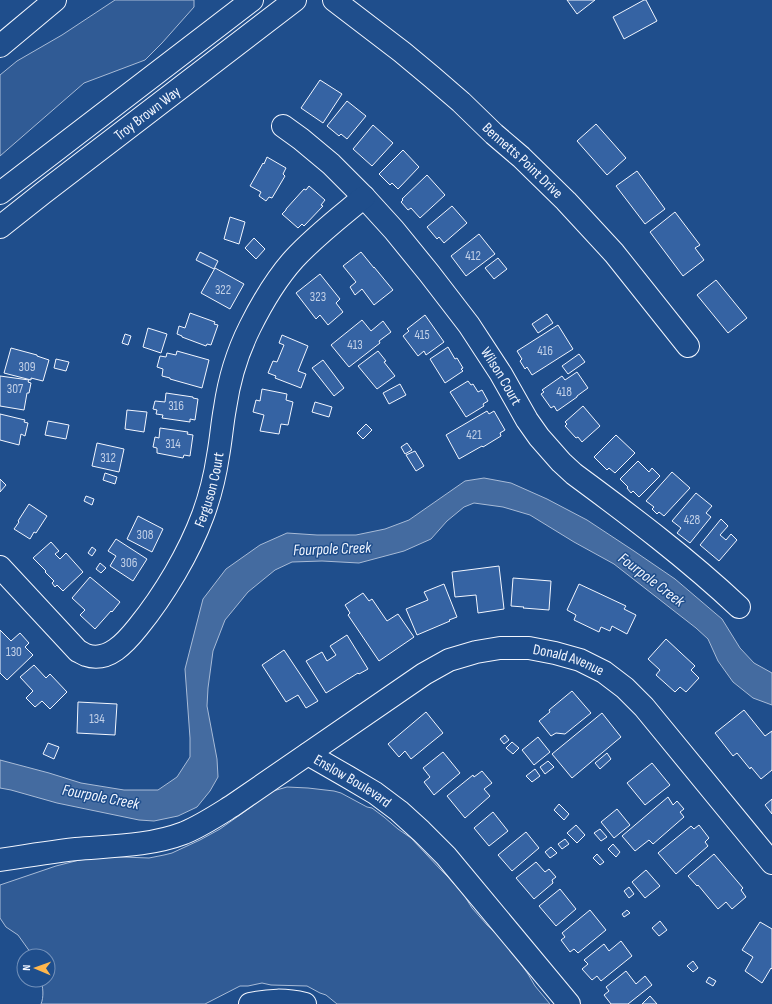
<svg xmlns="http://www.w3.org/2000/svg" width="772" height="1004" viewBox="0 0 772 1004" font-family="'Sofia Sans Condensed',sans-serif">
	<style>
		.green { fill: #305b95; stroke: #a8bbd7 }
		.water { fill: #446ba0; stroke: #a8bbd7 }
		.building { fill: #3563a3; stroke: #f2f6ff }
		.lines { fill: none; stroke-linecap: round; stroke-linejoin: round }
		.minor-casing { stroke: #f2f6ff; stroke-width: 24 }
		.major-casing { stroke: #f2f6ff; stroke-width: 24 }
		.minor { stroke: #1f4e8c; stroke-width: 22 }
		.major { stroke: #1f4e8c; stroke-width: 22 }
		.labels { text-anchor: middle; stroke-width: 3; stroke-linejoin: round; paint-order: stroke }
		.number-label { font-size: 13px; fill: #c3d1e8 }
		.street-label { font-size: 15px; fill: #f2f6ff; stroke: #1f4e8c }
		.water-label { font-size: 16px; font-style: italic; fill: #f2f6ff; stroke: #1f4e8c }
	</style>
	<rect width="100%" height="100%" fill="#1f4e8c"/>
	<g class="green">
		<path d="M115,0H194V7L162,43L145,60L84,83L0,156V75L17,61L62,35Z"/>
		<path d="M287,787L308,788L334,791L341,793L367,807L372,808L384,817L398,829L411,838L441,870L448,877L464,895L472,908L487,925L505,942L528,974L535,986L550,1004H337L326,995L320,993L307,986L271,985L262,983L248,986H240L205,1004H41C44,997 43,987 41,980H48V956H33L18,935L6,927L0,918V885L56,866L95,856L149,858L164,855L172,853L200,840L220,829L254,805L266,794L273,791Z"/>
	</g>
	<path class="water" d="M484,478L511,483L547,499L587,520L634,551L675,579L722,619L740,648L754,663L772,673V705L753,698L733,682L718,661L708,639L696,628L614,564L574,542L530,515L503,507L474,503L464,507L447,521L431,539L404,551L359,563L322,561L292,562L275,570L248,592L225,620L213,651L208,688L207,706L217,759L218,777L210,791L197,807L178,816L154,821L139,820L57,803L11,790L0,788V760L49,773L81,783L124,790H158L177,777L190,757V738L185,669L203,599L226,569L260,545L287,533L317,535H356L385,529L409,520L465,481Z"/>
	<g class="building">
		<path d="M567,0H595L577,14Z"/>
		<path d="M644,0H646L657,21L624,39L613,17Z"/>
		<path d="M320,80L342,94L323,123L301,108Z"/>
		<path d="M347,101L366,116L347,139L341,134L339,136L327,126Z"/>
		<path d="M596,124L626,158L607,175L577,141Z"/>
		<path d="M373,125L393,143L372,166L353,149Z"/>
		<path d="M403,150L419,167L398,189L392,183L390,185L379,174Z"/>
		<path d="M267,157L286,168L283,174L285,176L272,198L269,197L266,201L259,196L261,192L250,186L263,163L264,164Z"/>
		<path d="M637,171L665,209L645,224L616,186Z"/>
		<path d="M427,175L445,195L420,218L411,208L408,210L401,202L403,200L402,199Z"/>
		<path d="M309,186L325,200L321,205L323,206L304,226L302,224L298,228L282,214L286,210V209L304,189L306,190Z"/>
		<path d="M452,206L467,223L444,243L439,237L437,239L427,227Z"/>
		<path d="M675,212L700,245L695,248L704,260L683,276L650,232Z"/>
		<path d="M230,217L245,222L239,244L224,239Z"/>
		<path d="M479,234L495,254L466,276L451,256Z"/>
		<path d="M254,238L265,249L256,259L245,248Z"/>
		<path d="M200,252L218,261L214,269L196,260Z"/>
		<path d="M361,252L374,268V267L393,290L374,305L362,289L355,295L350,287L356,282L343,266Z"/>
		<path d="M498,258L507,269L494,279L485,268Z"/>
		<path d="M215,268L244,284L230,309L201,293Z"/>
		<path d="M320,274L340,299L336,303L343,312L328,325L320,315L316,319L296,293Z"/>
		<path d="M716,280L747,318L728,333L697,295Z"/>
		<path d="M190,313L215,322L214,324L218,325L211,345L207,344L206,346L182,337V336L177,334L179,326L185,328Z"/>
		<path d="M547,314L553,323L538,333L532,324Z"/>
		<path d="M425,315L444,342L426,355L424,351L418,356L403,336L409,331L407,329Z"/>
		<path d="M362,320L371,331L383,321L391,332L379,341L380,343L349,367L331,345Z"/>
		<path d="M558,325L573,349L532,375L527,367L525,369L520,361L522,359L517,351Z"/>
		<path d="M148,328L167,334L161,353L143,347Z"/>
		<path d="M125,334L131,336L128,345L122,343Z"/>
		<path d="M282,335L308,346L298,371L306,374L301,388L275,378L276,376L268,373L273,361L277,362L284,345L279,343Z"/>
		<path d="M448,347L455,359L457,358L463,368L461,369L463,371L445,383L430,359Z"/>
		<path d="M11,348L37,355V356L49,360L43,381L31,378V380L4,373Z"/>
		<path d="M177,351L209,360L202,388L170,379V378L162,376L163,369L157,367L160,356L166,357L167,353L176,355Z"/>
		<path d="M378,351L386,361L384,362L395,376L377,389L358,366Z"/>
		<path d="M579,354L585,362L568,374L562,366Z"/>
		<path d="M56,359L69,362L66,371L54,368Z"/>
		<path d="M323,360L344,388L334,396L312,368Z"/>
		<path d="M577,372L588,388L577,396V397L557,411L554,406L551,408L541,394L544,392L542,390L562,376L565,380Z"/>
		<path d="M0,376L29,380L28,382L31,383L29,393H27L24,410L0,406Z"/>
		<path d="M468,381L471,385L473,384L478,392L482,390L488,401L483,404L484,406L466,417L450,392Z"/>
		<path d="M400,384L406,395L389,404L383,393Z"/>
		<path d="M262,389L287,394L286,400L293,402L288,425L281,424L279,434L260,431L264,415L253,412L256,400L260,401Z"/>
		<path d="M166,393L193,397V398L198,399L195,420L190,419V422L162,418L163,415L156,414L157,410L153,409L155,401L165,402Z"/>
		<path d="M315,402L332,407L329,417L312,412Z"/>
		<path d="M583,406L600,426L582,442L578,437L576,438L565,426L567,424L565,422Z"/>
		<path d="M127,410L147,412L144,432L125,429Z"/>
		<path d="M487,411L489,414L494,411L505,430L500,433L501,436L483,447L482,446L459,459L446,435Z"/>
		<path d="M0,414L25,420L24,422L28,423L25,436L21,434L19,445L0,440Z"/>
		<path d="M48,421L69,425L66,439L45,435Z"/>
		<path d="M366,424L372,430L363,439L357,433Z"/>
		<path d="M160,428L188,432L187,434L193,435L190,456L184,455L183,458L157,453V448L153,447L155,437L159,438Z"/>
		<path d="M616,435L635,453L615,473L609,468L607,470L594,457Z"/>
		<path d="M97,443L124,449L119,472L92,466Z"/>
		<path d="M407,443L412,450L405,454L401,447Z"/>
		<path d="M415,451L424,466L416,471L406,455Z"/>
		<path d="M638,461L649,472L652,468L660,476L639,497L633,491L631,493L627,488L628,487L620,479Z"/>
		<path d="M672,472L690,488L664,516L659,512L657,514L652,509L654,507L646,501Z"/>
		<path d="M105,473L117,477L115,484L103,480Z"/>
		<path d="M0,479L6,485L0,492Z"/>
		<path d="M696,493L712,506L706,513L711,517L690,543L677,533L681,528L672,521Z"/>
		<path d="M86,496L94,499L92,505L84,501Z"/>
		<path d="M29,504L47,516L36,533L34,532L30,539L14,529L19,522L18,521Z"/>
		<path d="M138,516L163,529L152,552L127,539Z"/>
		<path d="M721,519L728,526L720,535L726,540L731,534L737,540L719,561L700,545Z"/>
		<path d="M116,539L147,559L133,581L110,566L116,556L108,551Z"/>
		<path d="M51,542L59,551L55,554L60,559L66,553L83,572L63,591L57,585L55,587L52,583L54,581L45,572L46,571L33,558Z"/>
		<path d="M92,547L96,550L92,556L88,553Z"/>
		<path d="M100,563L106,568L101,573L96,569Z"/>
		<path d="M499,566L504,609L478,613L476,595L455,597L452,572Z"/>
		<path d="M90,577L120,602L112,612L111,611L95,629L80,615L85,610L72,598Z"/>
		<path d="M513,578L551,581L549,610L523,608L524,607L511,606Z"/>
		<path d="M444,584L457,617L449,620L450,621L417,635L406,609L428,600L424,592Z"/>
		<path d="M579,584L626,606L624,609L636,615L627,634L612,626L610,631L601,627L599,632L574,620L576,615L567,610Z"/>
		<path d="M363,593L369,601L372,599L387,621L398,614L414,637L379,661L348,615L350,613L345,605Z"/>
		<path d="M0,630L11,641L20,633L29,643L25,647L33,655L7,680L0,673Z"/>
		<path d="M347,635L368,669L359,674L358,673L326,693L306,661L322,652L327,661L336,655L330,646Z"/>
		<path d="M666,639L695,666L691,670L699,678L686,692L680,687L675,692L656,675L660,670L648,659Z"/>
		<path d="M284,650L318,701L306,708L298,695L286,702L262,665Z"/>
		<path d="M34,665L46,678L50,674L67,692L50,709L42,701L35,707L26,698L33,691L20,677Z"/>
		<path d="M572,691L591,713L565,734L556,733L551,736L539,721L550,712L549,710Z"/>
		<path d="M78,702L117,704L115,735L77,733Z"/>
		<path d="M744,710L765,736L772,731V770L761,779L751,767L750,769L737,753L733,756L715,733Z"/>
		<path d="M426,712L443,733L411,759L405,751L399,757L388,744Z"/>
		<path d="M602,713L621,737L572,778L552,754Z"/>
		<path d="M505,735L509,740L504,744L500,739Z"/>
		<path d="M538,737L550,752L534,765L522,750Z"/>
		<path d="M512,742L519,748L513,754L506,748Z"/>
		<path d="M48,743L59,747L54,759L43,754Z"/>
		<path d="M443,752L460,773L434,795L424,782L430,777L423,768Z"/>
		<path d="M607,753L611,759L600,769L595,763Z"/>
		<path d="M548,761L554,767L545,774L540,767Z"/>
		<path d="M652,763L670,785L645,805L627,783Z"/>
		<path d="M535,769L540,776L532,782L526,776Z"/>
		<path d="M482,771L492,783L484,789L490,796L465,818L447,796L473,775L474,777Z"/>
		<path d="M668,797L673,805L677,801L684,809L680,812L684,817L653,844L649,840L635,851L622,836Z"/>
		<path d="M772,799V814L765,805Z"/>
		<path d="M559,804L569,814L564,820L554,810Z"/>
		<path d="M617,809L630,825L614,838L601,822Z"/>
		<path d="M493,812L508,831L489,846L474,828Z"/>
		<path d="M576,825L585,835L577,843L567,833Z"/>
		<path d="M699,825L709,838L705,842L708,846L676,874L658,853L691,826L694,829Z"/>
		<path d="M600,829L607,837L601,841L594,833Z"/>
		<path d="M526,832L539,848L512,871L498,855Z"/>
		<path d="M565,839L569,844L562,849L558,844Z"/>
		<path d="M613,844L620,852L616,857L608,849Z"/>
		<path d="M551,847L557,853L550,858L545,852Z"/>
		<path d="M597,854L604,862L600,865L593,858Z"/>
		<path d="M714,854L743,888L741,890L746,897L732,909L726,902L718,909L698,885L697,886L688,876Z"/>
		<path d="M536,862L545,872L549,869L556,877L552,880L553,883L534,899L516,878Z"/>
		<path d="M646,870L660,886L645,898L632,882Z"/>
		<path d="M629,887L634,894L629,898L624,891Z"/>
		<path d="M560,889L576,909L556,926L539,906Z"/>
		<path d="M590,910L606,930L578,953L574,949L570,952L561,940L565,937L562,933Z"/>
		<path d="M627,910L630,913L624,917L622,914Z"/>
		<path d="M660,921L667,930L659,936L652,928Z"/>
		<path d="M760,922L772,929V969L771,968L762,983L745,971L753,957L742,950Z"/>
		<path d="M621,941L632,956L601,981L597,976L592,980L582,969L588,964L584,960L604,944L609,951Z"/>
		<path d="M693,961L698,968L693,972L687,966Z"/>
		<path d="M626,971L636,984L645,976L652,985L628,1004H611L604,995L609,991L606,987Z"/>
		<path d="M709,977L716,981L713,986L706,982Z"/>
		<path d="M650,996L657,1004H642Z"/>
	</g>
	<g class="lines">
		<defs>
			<g id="minor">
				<path id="s1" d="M334,0L402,52L432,77L461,102L494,134L521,157L566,201L614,253L688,346"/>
				<path d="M0,46L55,0"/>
				<path id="s2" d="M283,126L301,139L331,164L364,197L394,230L429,273L469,325L501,374L527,420L539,437L561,462L574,474C631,516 688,559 739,607"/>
				<path id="s3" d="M0,567L78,651C81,652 83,654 86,655C108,663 126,642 138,627C164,595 189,553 203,515C210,496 215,476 218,456C221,440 222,424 225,408C229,380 237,353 250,327C262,303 276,279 294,259C315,236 340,217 364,197"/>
				<path id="s4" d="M308,754L348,777L375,793L399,811L421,831L446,856L569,1004"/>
				<path id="s5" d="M0,860C25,856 50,852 76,849C112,846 150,846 184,833C201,826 216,816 232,806L424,674L449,660L476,652L500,648H529L555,653L580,660L604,672L625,688L644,707L772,863"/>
				<path d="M250,1004C269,1000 285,999 305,1004"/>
			</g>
			<g id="major">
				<path d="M0,193L252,0"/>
				<path id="s6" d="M0,227L43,193L295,0"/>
			</g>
		</defs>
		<use href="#minor" class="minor-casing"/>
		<use href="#major" class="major-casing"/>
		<use href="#minor" class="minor"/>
		<use href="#major" class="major"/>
	</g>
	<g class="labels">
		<g class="number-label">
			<text x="473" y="260">412</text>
			<text x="223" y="294">322</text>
			<text x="318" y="301">323</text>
			<text x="422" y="339">415</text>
			<text x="355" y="349">413</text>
			<text x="545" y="355">416</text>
			<text x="27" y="371">309</text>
			<text x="15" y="393">307</text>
			<text x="564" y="396">418</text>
			<text x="176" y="410">316</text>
			<text x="474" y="439">421</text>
			<text x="173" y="448">314</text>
			<text x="108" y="462">312</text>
			<text x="692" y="524">428</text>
			<text x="145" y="539">308</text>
			<text x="129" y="567">306</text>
			<text x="14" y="656">130</text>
			<text x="97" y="723">134</text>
		</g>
		<g class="street-label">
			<text dy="5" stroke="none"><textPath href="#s6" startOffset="186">Troy Brown Way</textPath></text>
			<text dy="5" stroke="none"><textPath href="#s1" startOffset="248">Bennetts Point Drive</textPath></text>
			<text dy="5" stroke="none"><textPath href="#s2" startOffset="334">Wilson Court</textPath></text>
			<text dy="5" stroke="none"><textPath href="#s3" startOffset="343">Ferguson Court</textPath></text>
			<text dy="5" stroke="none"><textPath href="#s5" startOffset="626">Donald Avenue</textPath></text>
			<text dy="5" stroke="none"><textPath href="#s4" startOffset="52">Enslow Boulevard</textPath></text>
		</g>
		<g class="water-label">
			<text transform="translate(332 548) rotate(-2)" y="6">Fourpole Creek</text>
			<text transform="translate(652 579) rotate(37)" y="6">Fourpole Creek</text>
			<text transform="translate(101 796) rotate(11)" y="6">Fourpole Creek</text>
		</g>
	</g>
	<g transform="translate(36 968) rotate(272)"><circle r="19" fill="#1f4e8c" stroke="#7391ba"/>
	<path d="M0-3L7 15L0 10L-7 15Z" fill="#ffb74d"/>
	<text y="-6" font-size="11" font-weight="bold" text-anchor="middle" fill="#f2f6ff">N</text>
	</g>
</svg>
